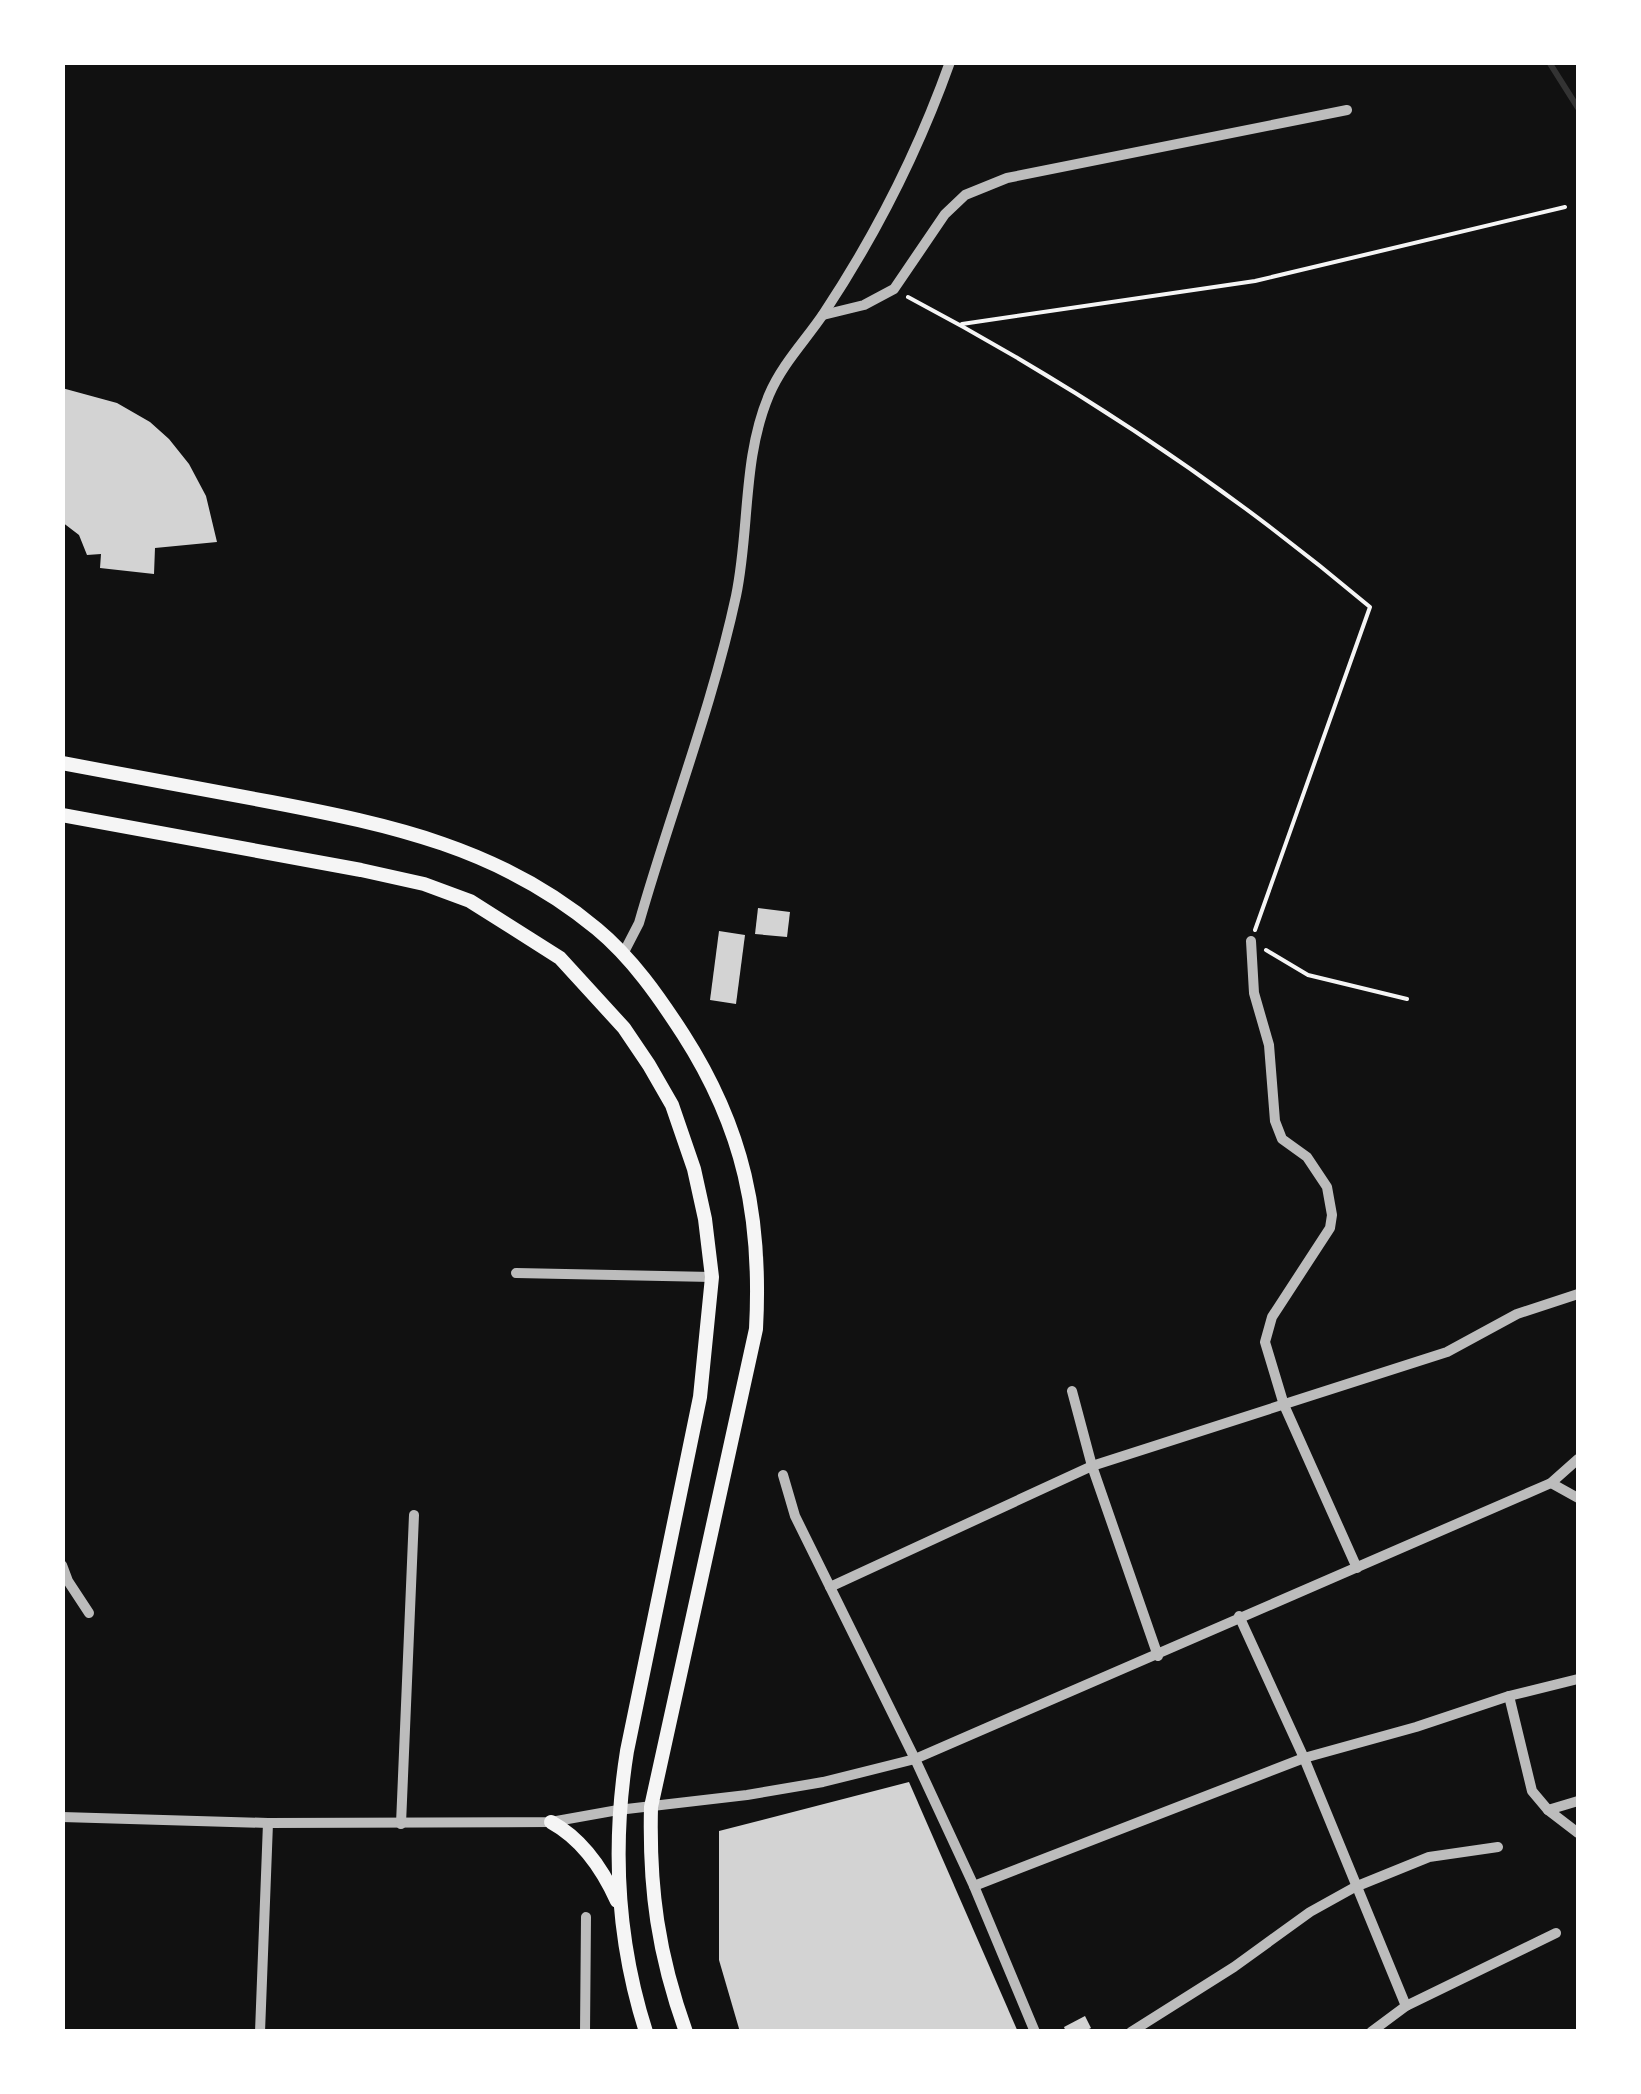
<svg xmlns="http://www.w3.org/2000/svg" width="1641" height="2094" viewBox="0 0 1641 2094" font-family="'Fira Sans Condensed',sans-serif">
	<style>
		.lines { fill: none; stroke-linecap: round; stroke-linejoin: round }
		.stream { stroke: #333; stroke-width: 6 }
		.building { fill: #d3d3d3 }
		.path { stroke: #f5f5f5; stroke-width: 4 }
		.minor { stroke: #bcbcbc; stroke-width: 10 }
		.secondary { stroke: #f5f5f5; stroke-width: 14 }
	</style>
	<rect width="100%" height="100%" fill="#111"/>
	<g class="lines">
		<path class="stream" d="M1549,62L1578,108"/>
	</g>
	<g class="building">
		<path d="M62,388L117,403L150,422L169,439L189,464L206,496L217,542L155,548L154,574L100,568L101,554L87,555L79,535L62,522Z"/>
		<path d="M758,908L790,912L787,937L755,934Z"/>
		<path d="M719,931L745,935L736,1004L710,1000Z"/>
		<path d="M909,1782L1018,2032H740L719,1960V1831Z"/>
		<path d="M1085,2016L1091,2028L1083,2032H1066L1064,2027Z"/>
	</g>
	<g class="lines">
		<g class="path">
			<path d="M908,297C1071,383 1229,488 1370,607L1255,930"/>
			<path d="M962,324L1255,281L1565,207"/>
			<path d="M1266,950L1308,975L1407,999"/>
		</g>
		<g class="minor">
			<path d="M823,315L864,305L894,289L945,214L965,195L1007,178L1347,110"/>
			<path d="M1251,941L1254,993L1269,1045L1275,1121L1282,1139L1307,1157L1327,1187L1332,1215L1330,1228L1272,1317L1265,1342L1284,1405L1357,1568"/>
			<path d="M623,954L639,923C670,814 712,707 736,596C750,529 742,459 769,395C782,364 806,340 824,313C875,236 919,149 950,62"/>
			<path d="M516,1273L712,1277"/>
			<path d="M1072,1391L1092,1466L1158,1656"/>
			<path d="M783,1475L795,1516L915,1759L974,1886L1035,2032"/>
			<path d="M1551,1483L1578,1498"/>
			<path d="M62,1565L68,1581L89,1613"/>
			<path d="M830,1587L1092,1466L1447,1352L1517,1314L1578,1294"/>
			<path d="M1239,1616L1304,1758L1406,2006"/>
			<path d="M1509,1696L1532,1791L1548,1810L1578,1833"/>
			<path d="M1548,1810L1578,1801"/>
			<path d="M62,1817L268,1823L551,1822L618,1810L747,1795L823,1782L915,1759L1551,1483L1578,1459"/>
			<path d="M401,1824L414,1515"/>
			<path d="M974,1886L1304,1758L1416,1727L1509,1696L1578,1679"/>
			<path d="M260,2032L268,1823"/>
			<path d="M585,2032L586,1917"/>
			<path d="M1131,2032L1234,1967L1310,1912L1355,1887L1429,1857L1498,1847"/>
			<path d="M1371,2032L1406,2006L1556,1933"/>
		</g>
		<g class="secondary">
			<path d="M62,763C132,776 201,789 271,802C391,825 500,848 597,929C632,958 659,997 683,1034C744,1129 762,1217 756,1329L651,1807C649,1889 658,1954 686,2032"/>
			<path d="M62,815L361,870L424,884L470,901L560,958L624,1028L649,1065L672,1105L694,1169L705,1219L712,1277L700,1397L627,1751C612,1845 617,1941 646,2032"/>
			<path d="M551,1822C582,1839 603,1870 617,1901"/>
		</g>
	</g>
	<rect width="1641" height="2094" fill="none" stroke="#ffffff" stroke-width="130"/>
</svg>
